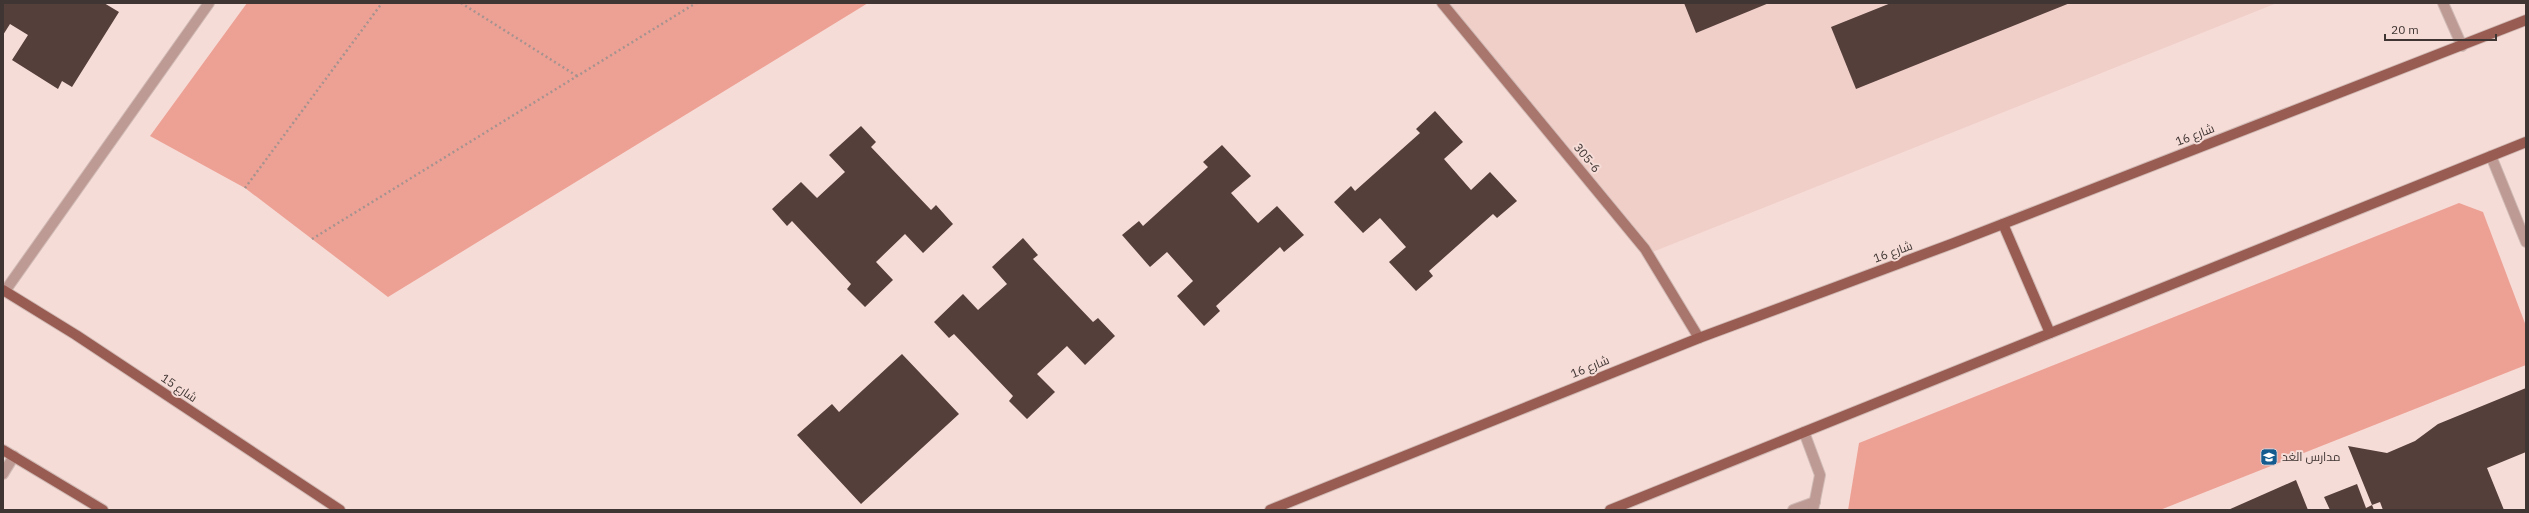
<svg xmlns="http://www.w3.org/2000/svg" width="2529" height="513" viewBox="0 0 2529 513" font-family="'IBM Plex Sans',Cairo,sans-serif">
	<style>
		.built { fill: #f1cfc9 }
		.green { fill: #eda195 }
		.building { fill: #543f3b }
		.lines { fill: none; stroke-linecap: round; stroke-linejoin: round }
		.lane-casing { stroke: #d1bbb6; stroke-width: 12 }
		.street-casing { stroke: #d1bbb6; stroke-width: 12 }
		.secondary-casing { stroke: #d1bbb6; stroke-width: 12 }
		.primary-casing { stroke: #d1bbb6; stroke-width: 12 }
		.path { stroke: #a6938f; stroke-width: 2.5; stroke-dasharray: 2 3; stroke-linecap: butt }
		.lane { stroke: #bd9a93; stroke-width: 10 }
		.street { stroke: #bd9a93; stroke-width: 10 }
		.secondary { stroke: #a9766d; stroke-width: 10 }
		.primary { stroke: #995c52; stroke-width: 10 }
		.labels { text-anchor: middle; stroke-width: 4; stroke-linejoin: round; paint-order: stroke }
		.street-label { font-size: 12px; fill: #3f3533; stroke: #f6dcd7 }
		.poi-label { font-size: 12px; fill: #3f3533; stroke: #f6dcd7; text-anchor: start }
	</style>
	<rect width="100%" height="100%" fill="#f6dcd7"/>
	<path class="built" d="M1442,3H2277L1650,253Z"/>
	<g class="green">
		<path d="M247,3H868L388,297L245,188L150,136Z"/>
		<path d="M2459,203L2483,212L2526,326V365L2160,510H1848L1859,443Z"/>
	</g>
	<g class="building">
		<path d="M3,3H104L119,12L72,87L62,81L58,89L12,60L28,35L10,24L3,35Z"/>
		<path d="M1684,3H1769L1696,33Z"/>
		<path d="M1891,3H2070L1856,89L1831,27Z"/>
		<path d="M1435,111L1463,142L1444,159L1471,190L1490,172L1517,201L1497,218L1493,214L1429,271L1433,276L1416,291L1389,262L1406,247L1380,218L1363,233L1334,202L1351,186L1355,191L1420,133L1416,129Z"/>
		<path d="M861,126L876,142L871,147L931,210L936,205L953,224L923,253L905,234L876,262L893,280L865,307L847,289L851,284L792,221L787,226L772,209L801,182L817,198L845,172L829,155Z"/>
		<path d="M1222,145L1251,176L1231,193L1258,223L1277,206L1304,235L1284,252L1280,247L1216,306L1220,311L1204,326L1177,296L1193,281L1167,252L1150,267L1122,235L1139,221L1143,226L1208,167L1203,162Z"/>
		<path d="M1023,238L1038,255L1033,259L1093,322L1098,318L1115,336L1085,365L1067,346L1037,374L1055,392L1027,419L1009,401L1013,396L954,334L949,338L934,322L963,294L978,310L1007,284L992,267Z"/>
		<path d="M902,354L959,414L861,504L797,435L832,404L839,412Z"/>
		<path d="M2526,388V452L2487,468L2504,510H2383L2380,502L2372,505L2348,446L2387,453L2415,441L2438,424Z"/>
		<path d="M2296,480L2308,510H2228Z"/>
		<path d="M2357,484L2366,508L2372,505L2374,510H2330L2324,497Z"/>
	</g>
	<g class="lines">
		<defs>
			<g id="lane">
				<path d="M2443,3L2462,46"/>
				<path d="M5,291L209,3"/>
				<path d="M1793,510L1815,502"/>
			</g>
			<g id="street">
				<path d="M2491,156L2526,242"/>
				<path d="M1804,432L1820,475L1813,510"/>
				<path d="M3,474L14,456"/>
			</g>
			<path id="secondary" d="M1442,3L1645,249L1699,338"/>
			<g id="primary">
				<path d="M2003,224L2050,333"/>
				<path d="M3,290L76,335L340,510"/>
				<path d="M3,450L103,510"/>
				<path d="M1270,510L1699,338L1954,243L2526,20"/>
				<path d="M1610,510L2526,142"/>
			</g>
		</defs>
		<use href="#lane" class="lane-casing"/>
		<use href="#street" class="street-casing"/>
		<use href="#secondary" class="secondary-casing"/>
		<use href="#primary" class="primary-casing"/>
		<g class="path">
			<path d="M461,3L577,76"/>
			<path d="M245,188L382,3"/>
			<path d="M312,239L696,3"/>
		</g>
		<use href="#lane" class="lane"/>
		<use href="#street" class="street"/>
		<use href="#secondary" class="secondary"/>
		<use href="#primary" class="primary"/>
	</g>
	<defs>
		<symbol id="school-square" viewBox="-11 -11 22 22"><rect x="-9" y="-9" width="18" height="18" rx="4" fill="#145c90" stroke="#f6dcd7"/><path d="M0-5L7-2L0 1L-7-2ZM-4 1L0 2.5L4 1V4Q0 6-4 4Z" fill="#fff"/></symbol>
	</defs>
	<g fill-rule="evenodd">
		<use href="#school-square" x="2259" y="447" width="20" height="20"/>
	</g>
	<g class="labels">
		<g class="street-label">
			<text transform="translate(2195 135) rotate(-21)" y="4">شارع 16</text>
			<text transform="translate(1587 158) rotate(50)" y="4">305-6</text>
			<text transform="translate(1893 252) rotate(-20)" y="4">شارع 16</text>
			<text transform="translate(1590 367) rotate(-22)" y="4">شارع 16</text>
			<text transform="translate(179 388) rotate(34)" y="4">شارع 15</text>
		</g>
		<g class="poi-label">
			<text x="2282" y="461">مدارس الغد</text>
		</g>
	</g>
	<rect width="2529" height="513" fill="none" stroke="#3f3533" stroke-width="8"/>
	<path d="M2385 34v6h111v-6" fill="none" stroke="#3f3533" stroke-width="2"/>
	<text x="2391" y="34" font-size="12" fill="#3f3533" stroke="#f6dcd7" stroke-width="3" paint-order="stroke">20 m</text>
</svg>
